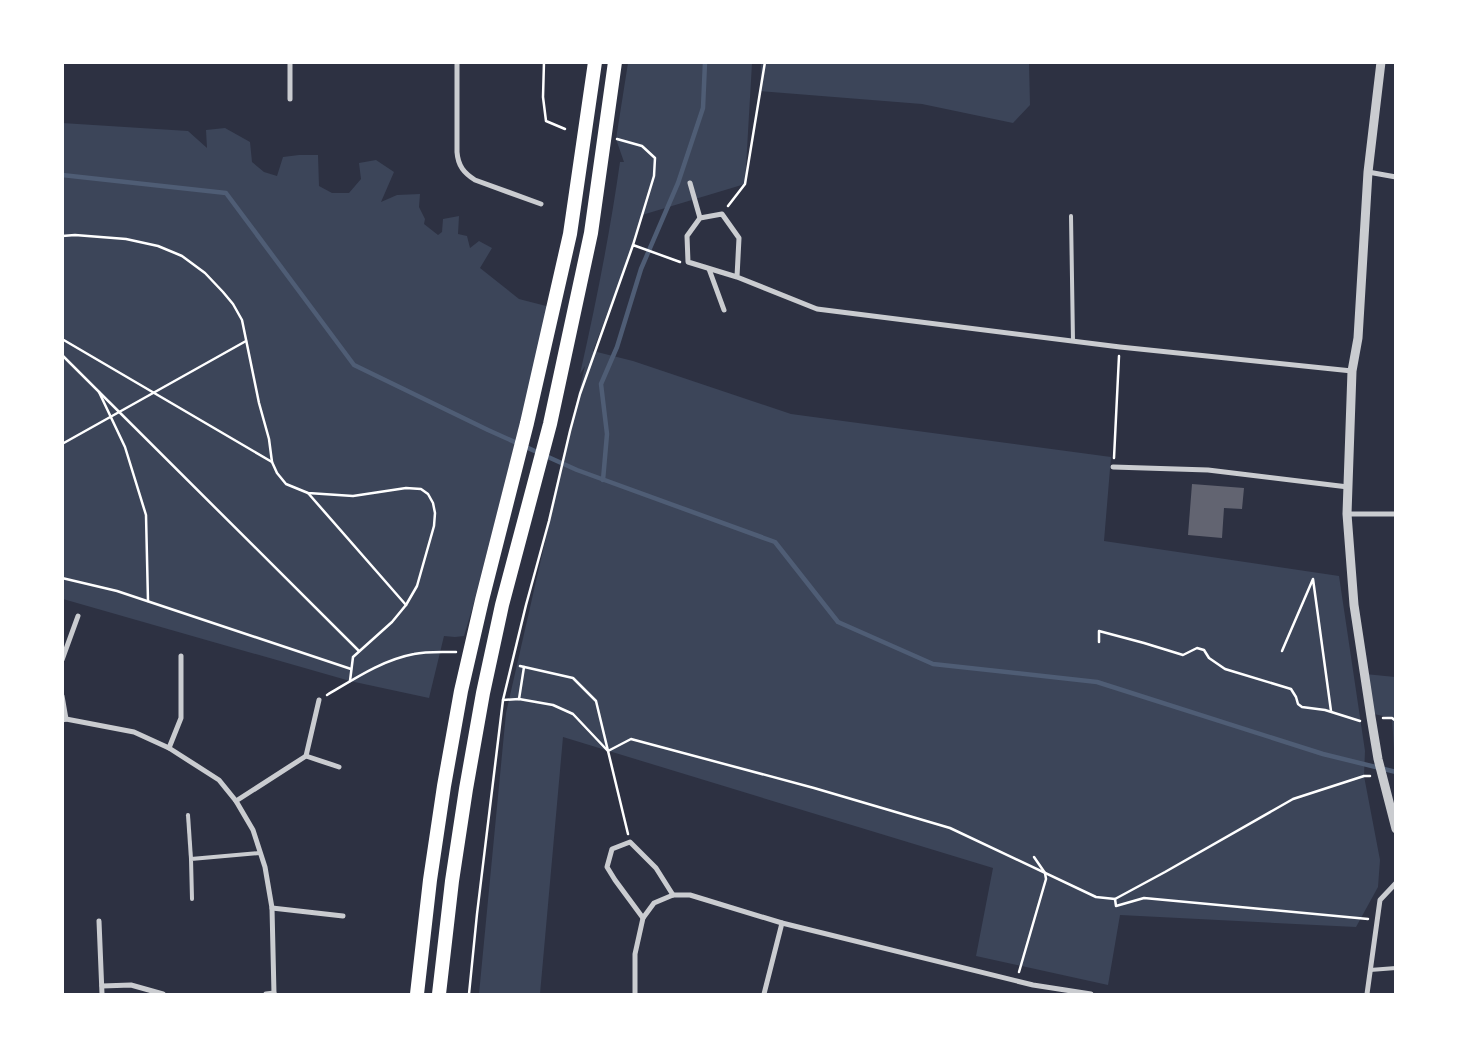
<svg xmlns="http://www.w3.org/2000/svg" width="1458" height="1057" viewBox="0 0 1458 1057" font-family="'PT Sans Narrow',sans-serif">
	<style>
		.green { fill: #3c4559 }
		.lines { fill: none; stroke-linecap: round; stroke-linejoin: round }
		.stream { stroke: #4f5d75; stroke-width: 4.5 }
		.building { fill: #626471 }
		.path { stroke: #fff; stroke-width: 2.5 }
		.service { stroke: #caccd0; stroke-width: 4 }
		.minor { stroke: #caccd0; stroke-width: 5 }
		.tertiary { stroke: #caccd0; stroke-width: 9 }
		.trunk { stroke: #fff; stroke-width: 14 }
	</style>
	<rect width="100%" height="100%" fill="#2d3142"/>
	<g class="green">
		<path d="M628,63H752L745,184L642,215L633,245L593,351L633,361L791,414L1111,457L1104,541L1339,576L1365,751L1364,776L1380,860L1378,887L1356,927L1120,915L1108,985L976,956L993,868L563,737L540,994H479L506,713L585,366L580,374C596,303 610,233 620,162H624L616,139Z"/>
		<path d="M761,63H1029L1030,105L1013,123L922,104L760,91Z"/>
		<path d="M62,123L188,131L207,148L206,130L225,128L250,142L252,162L264,172L277,176L283,157L299,155H318L319,186L332,193H349L361,179L359,163L376,160L394,172L381,202L397,195L420,194L419,207L425,219L424,224L438,235L442,232L443,219L459,216L458,234L467,236L470,248L479,241L492,248L480,268L519,299L550,307L473,606L464,636L455,637L444,636L429,698L350,681L63,599Z"/>
		<path d="M1365,674L1395,677V765L1392,718L1374,714Z"/>
	</g>
	<g class="lines">
		<g class="stream">
			<path d="M62,175L226,193L354,365L488,430L577,470L775,542L838,622L933,664L1097,682L1323,754L1396,772"/>
			<path d="M603,480L607,434L601,384L617,347L641,269L678,183L703,108L705,62"/>
		</g>
	</g>
	<path class="building" d="M1192,484L1244,488L1242,509L1224,508L1222,538L1188,535Z"/>
	<g class="lines">
		<g class="path">
			<path d="M544,62L543,97L546,121L565,129"/>
			<path d="M617,139L642,146L655,158L654,176L633,245"/>
			<path d="M728,206L745,184L765,62"/>
			<path d="M62,236L75,235L126,239L158,246L182,256L205,273L223,292L233,304L242,320L259,403L269,439L272,462L277,473L286,484L308,493L353,496L406,488L421,489L428,494L433,503L435,513L434,526L417,586L406,605L392,622L353,657L350,681"/>
			<path d="M62,339L272,462"/>
			<path d="M62,355L359,651"/>
			<path d="M99,392L125,447L146,515L148,601"/>
			<path d="M62,444L246,341"/>
			<path d="M1114,458L1119,356"/>
			<path d="M308,493L406,605"/>
			<path d="M62,578L117,591L351,669"/>
			<path d="M1099,642V631L1144,643L1183,655L1197,648L1204,650L1209,658L1225,669L1291,689L1296,697L1298,704L1302,707L1325,710L1360,721"/>
			<path d="M1282,651L1313,579L1331,711"/>
			<path d="M520,666L573,678L596,701L628,834"/>
			<path d="M327,695C354,679 382,660 414,654C427,651 442,652 456,652"/>
			<path d="M519,699L524,667"/>
			<path d="M503,700L519,699L553,705L573,714L607,750"/>
			<path d="M1383,718H1392L1396,721"/>
			<path d="M608,751L631,739L814,788L950,828L1096,897L1115,899L1165,872L1293,799L1364,776H1370"/>
			<path d="M1115,899L1116,906L1144,898L1368,919"/>
			<path d="M1019,972L1046,879L1045,873L1034,857"/>
			<path d="M469,994L477,914L503,700L526,605L549,521L570,431L580,394L633,245L680,262"/>
		</g>
		<g class="service">
			<path d="M1071,216L1073,341"/>
			<path d="M188,815L191,859"/>
			<path d="M192,899L191,859L260,853"/>
			<path d="M1370,970L1396,968"/>
		</g>
		<g class="minor">
			<path d="M290,62V99"/>
			<path d="M457,62V152C458,166 464,173 475,180L541,204"/>
			<path d="M1368,172L1396,177"/>
			<path d="M690,183L700,218"/>
			<path d="M709,269L724,310"/>
			<path d="M737,277L739,238L722,214L700,218L687,236L688,262L737,277L817,309L1120,347L1352,371"/>
			<path d="M1113,467L1208,470L1348,487"/>
			<path d="M1347,514H1396"/>
			<path d="M62,660L78,616"/>
			<path d="M62,696L66,719"/>
			<path d="M62,720L66,719L134,732L169,748L219,780L236,801L253,830L265,867L272,908L274,994"/>
			<path d="M169,748L181,718V656"/>
			<path d="M306,756L319,700"/>
			<path d="M236,801L306,756L339,767"/>
			<path d="M272,908L343,916"/>
			<path d="M643,918L615,880L607,867L612,849L630,842L656,868L673,895"/>
			<path d="M99,921L102,994"/>
			<path d="M102,986L131,985L163,994"/>
			<path d="M266,994L274,993"/>
			<path d="M635,994V954L643,918L654,903L673,895H690L782,923L1033,985L1091,994"/>
			<path d="M764,994L782,923"/>
			<path d="M1367,994L1380,900L1396,883"/>
		</g>
		<path class="tertiary" d="M1381,62L1368,172L1358,338L1352,371L1347,514L1354,605L1371,717L1378,759L1396,829"/>
		<g class="trunk">
			<path d="M417,994L430,880L444,786L461,691L482,600L527,423L570,234L595,62"/>
			<path d="M439,994L452,881L466,789L483,693L502,605L550,424L591,233L615,62"/>
		</g>
	</g>
	<rect width="1458" height="1057" fill="none" stroke="#ffffff" stroke-width="128"/>
</svg>
